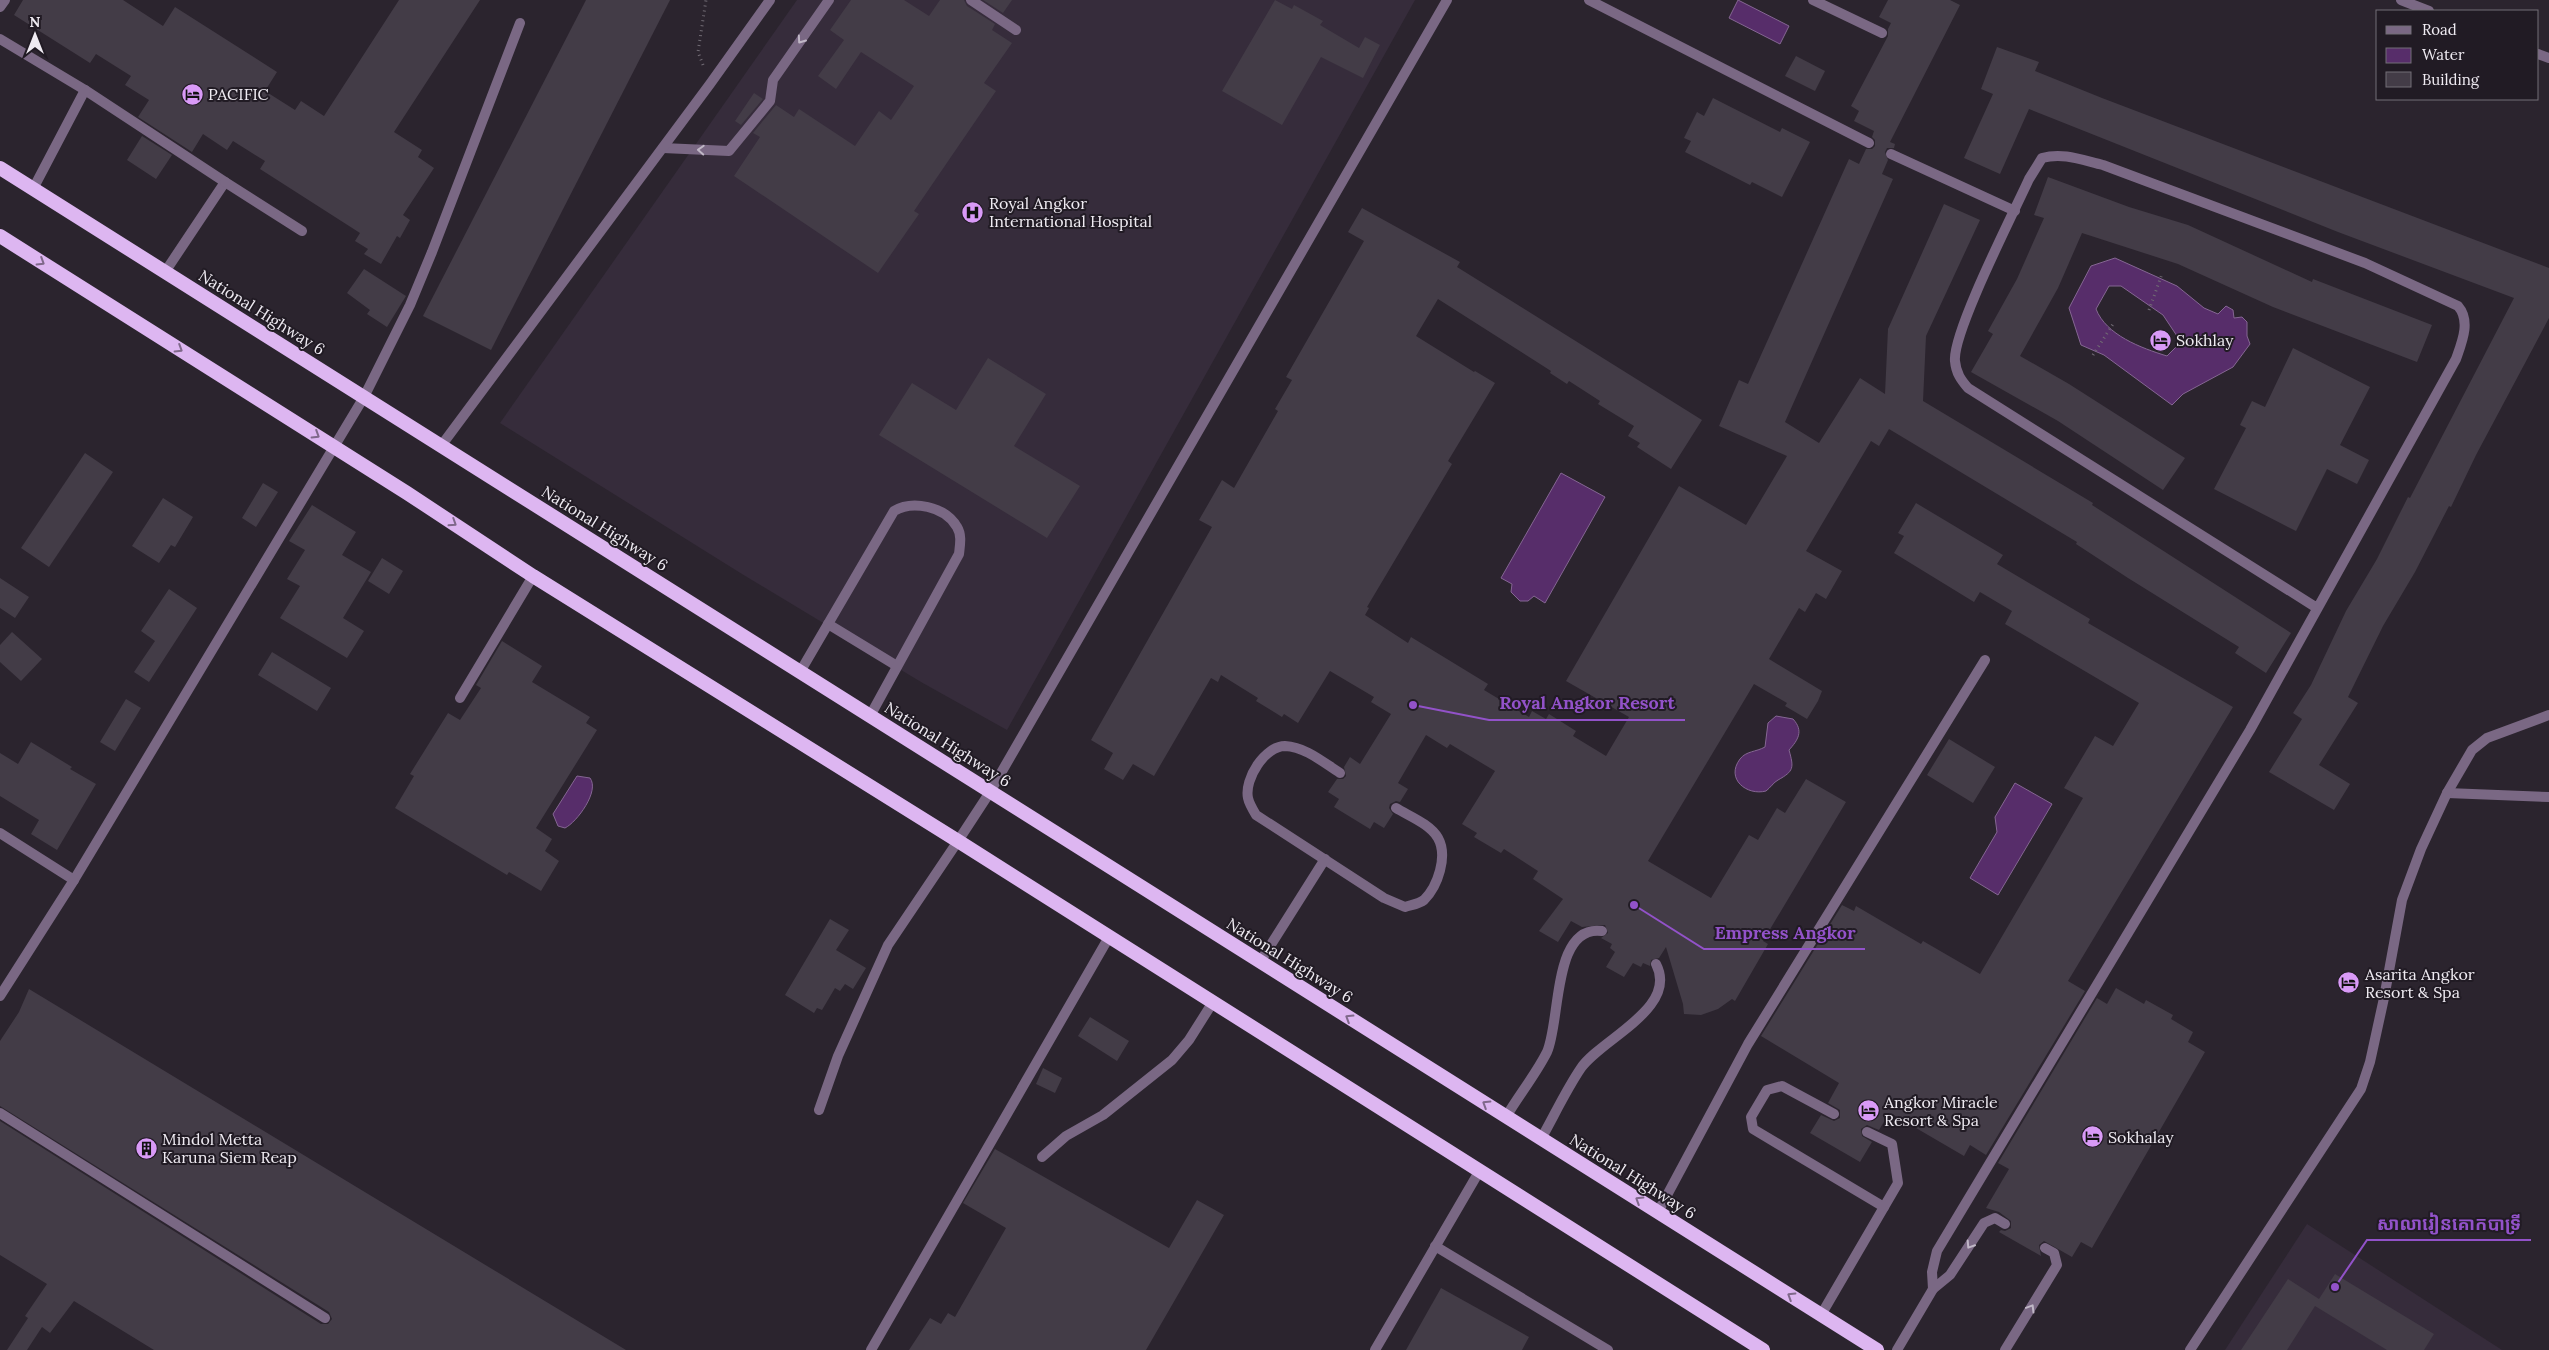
<svg xmlns="http://www.w3.org/2000/svg" width="2549" height="1350" viewBox="0 0 2549 1350" font-family="Lora,'Noto Sans Khmer',serif">
	<style>
		.built { fill: #362c3b }
		.water { fill: #572d6a; stroke: #856693; fill-rule: evenodd }
		.building { fill: #433c47 }
		.lines { fill: none; stroke-linecap: round; stroke-linejoin: round }
		.path { stroke: #716b74; stroke-width: 3; stroke-dasharray: 1 4; stroke-linecap: butt }
		.service { stroke: #7a6884; stroke-width: 10 }
		.minor { stroke: #7a6884; stroke-width: 10 }
		.tertiary { stroke: #7a6884; stroke-width: 10 }
		.trunk { stroke: #ddb6f1; stroke-width: 14 }
		.oneway { stroke: #c0b7c6 }
		.oneway2 { stroke: #7f688a }
		.labels { text-anchor: middle; stroke-width: 4; stroke-linejoin: round; paint-order: stroke }
		.poi-label { font-size: 16px; fill: #efebf2; stroke: #211b24; text-anchor: start }
		.street-label { font-size: 16px; fill: #efebf2; stroke: #211b24 }
		.leader { fill: none; stroke: #9252c9; stroke-width: 2 }
		.callout-dot { fill: #9252c9; stroke: #211b24; stroke-width: 2 }
		.callout-label { font-size: 18px; text-anchor: middle; font-weight: bold; fill: #9252c9; stroke: #211b24; stroke-width: 4; stroke-linejoin: round; paint-order: stroke }
	</style>
	<rect width="100%" height="100%" fill="#2b242e"/>
	<g class="built">
		<path d="M797,0H1415L1007,730L921,682L742,574L500,423Z"/>
		<path d="M2307,1224L2502,1350H2225Z"/>
	</g>
	<g class="water">
		<path d="M1738,0L1789,26L1780,44L1729,18Z"/>
		<path d="M2115,258L2177,286L2204,308L2218,314L2226,306L2233,310L2234,318L2242,317L2247,322V336L2250,344L2233,367L2183,394L2172,405L2104,355L2081,345L2069,308L2091,266ZM2109,286H2121L2163,315L2181,342L2167,356C2141,348 2106,335 2096,309Z"/>
		<path d="M1561,473L1605,497L1545,603L1534,596L1528,601H1520L1511,592L1512,584L1501,578Z"/>
		<path d="M1776,716L1793,719C1804,731 1798,740 1789,750C1794,768 1794,771 1778,780C1774,782 1770,788 1766,791C1747,796 1725,779 1740,759C1746,751 1756,752 1765,747L1768,723Z"/>
		<path d="M577,776L590,778C600,791 577,822 565,828L558,826L553,814Z"/>
		<path d="M2015,783L2052,804L1998,895L1970,878L1997,832L1995,817Z"/>
	</g>
	<g class="building">
		<path d="M23,0H123L163,26L175,7L277,72L265,91L295,110L301,101L324,116L399,0H480L394,132L422,150L418,157L434,168L403,215L410,220L400,238L397,236L381,264L364,254L368,249L355,241L360,233L260,169L265,161L233,141L227,150L203,134L192,152L138,117L149,100L125,85L131,76L96,54L90,63L14,15Z"/>
		<path d="M586,0H670L491,350L423,316Z"/>
		<path d="M851,0H904L929,16L940,0H964L967,6L995,24L992,30L1012,43L984,83L996,91L914,211L919,214L878,273L734,176L760,137L753,133L776,105L794,117L799,109L855,146L879,111L891,120L914,86L861,52L836,89L818,76L844,40L830,30Z"/>
		<path d="M983,0H1012L1003,13Z"/>
		<path d="M1275,0L1292,9L1294,5L1323,21L1320,25L1359,48L1365,37L1380,45L1363,78L1321,57L1282,125L1222,91Z"/>
		<path d="M1888,0H1950L1960,5L1890,142L1895,144L1894,148H1887L1885,152L1888,160L1882,174L1893,179L1785,422L1819,443L1860,378L1885,394L1888,329L1944,204L1980,220L1926,336L1923,401L2093,503L2092,505L2291,633L2266,673L2235,653L2239,647L2128,578L2076,544L2077,542L1889,429L1879,446L1871,441L1806,551L1842,571L1826,599L1816,593L1805,612L1799,608L1769,659L1822,691L1818,701L1807,719L1785,706L1787,703L1754,684L1648,861L1711,898L1749,835L1758,840L1777,808L1785,813L1806,779L1846,802L1763,941L1768,944L1735,1001L1732,999L1718,1009L1701,1015L1684,1014L1683,1004L1666,947L1659,958L1651,960L1650,966L1643,963L1641,967L1633,963L1624,977L1606,967L1615,952L1610,948L1612,944L1601,938L1608,933L1605,925L1582,927L1571,921L1558,942L1539,931L1563,899L1533,879L1538,871L1504,849L1501,853L1474,837L1477,833L1462,824L1495,771L1450,744L1447,748L1426,735L1398,783L1408,789L1400,802L1396,801L1390,804L1389,808L1393,814L1384,828L1374,822L1370,829L1334,807L1339,799L1328,792L1337,779H1343L1346,776L1344,767L1350,757L1360,764L1391,714L1371,702L1374,697L1330,671L1298,723L1284,714L1282,717L1256,701L1258,698L1221,675L1218,682L1211,678L1154,776L1133,764L1123,780L1104,769L1113,753L1091,740L1212,527L1199,520L1222,480L1234,488L1278,411L1275,409L1292,380L1286,377L1364,241L1348,232L1362,208L1460,262L1457,267L1702,420L1671,469L1637,447L1640,443L1628,436L1634,426L1598,404L1600,401L1569,381L1567,384L1550,373L1551,371L1438,299L1416,336L1474,372L1475,371L1495,383L1448,461L1452,464L1367,607L1369,608L1365,615L1408,643L1411,637L1488,684L1484,690L1529,717L1532,711L1546,719L1549,714L1576,731L1573,736L1606,756L1629,717L1566,681L1679,486L1746,525L1787,456L1719,426L1739,380L1748,384L1849,159L1859,164L1866,149H1872L1875,146V140L1872,137L1874,131L1854,121L1859,111L1851,106L1888,36V29L1891,23L1879,17Z"/>
		<path d="M1997,47L2039,62L2035,71L2102,98L2549,268V318L2476,455L2451,507L2449,506L2415,572L2383,626L2348,697L2358,703L2319,765L2350,784L2334,810L2269,772L2302,719L2293,713L2311,685L2346,611L2377,559L2408,497L2410,498L2514,298L2338,232L2029,109L2000,174L1964,158L1993,94L1981,89Z"/>
		<path d="M1796,56L1825,71L1815,91L1785,76Z"/>
		<path d="M754,93L763,99L741,125L735,121Z"/>
		<path d="M1713,98L1780,132L1782,128L1810,142L1782,197L1752,182L1750,185L1685,152L1691,141L1684,138L1697,112L1704,116Z"/>
		<path d="M142,136L172,155L156,179L127,160Z"/>
		<path d="M2048,177L2129,207L2188,225L2312,282L2313,279L2432,325L2417,362L2273,307L2178,264L2082,233L2058,288L2020,356L2069,384L2185,458L2163,490L2058,421L1971,372L1993,334L1988,331L2017,279L2044,218L2034,215Z"/>
		<path d="M364,269L406,296L387,327L367,314L370,310L347,293Z"/>
		<path d="M2293,348L2370,387L2340,445L2369,460L2357,484L2327,469L2296,531L2214,489L2246,428L2240,425L2252,401L2265,407Z"/>
		<path d="M988,358L1046,394L1014,446L1080,486L1047,538L879,435L912,383L956,410Z"/>
		<path d="M85,453L113,472L49,567L21,548Z"/>
		<path d="M263,483L278,492L256,527L242,518Z"/>
		<path d="M163,498L193,517L175,547L171,545L159,563L132,546Z"/>
		<path d="M1916,503L2003,555L1997,564L2090,619L2088,623L2233,707L2068,981L2085,991L1986,1155L1970,1145L1964,1156L1892,1114L1888,1121L1885,1120L1879,1130L1867,1125L1861,1129L1862,1136L1872,1142L1860,1162L1810,1133L1821,1115L1834,1121L1840,1118V1110L1828,1103L1839,1083L1761,1036L1842,905L1854,911L1856,906L1921,944L1923,941L1980,974L2083,798L2064,788L2095,736L2113,746L2139,703L2005,624L2012,611L1980,592L1974,602L1894,553L1904,536L1898,533Z"/>
		<path d="M312,505L356,532L342,555L371,572L343,618L364,631L347,658L280,618L300,586L287,579L305,550L289,541Z"/>
		<path d="M382,558L403,571L389,594L368,581Z"/>
		<path d="M0,578L29,597L15,618L0,608Z"/>
		<path d="M169,589L197,608L149,682L134,672L155,641L141,631Z"/>
		<path d="M12,632L42,659L21,681L0,662V645Z"/>
		<path d="M502,641L542,666L532,682L590,717L586,723L597,730L536,828L552,839L545,851L559,861L541,891L509,872L507,875L395,808L414,776L410,774L448,713L460,720L481,688L476,685Z"/>
		<path d="M272,652L331,688L317,711L258,675Z"/>
		<path d="M126,699L141,708L115,751L100,742Z"/>
		<path d="M1949,739L1995,767L1973,803L1927,775Z"/>
		<path d="M31,742L72,767L70,769L96,784L57,850L31,834L39,820L0,796V753L18,764Z"/>
		<path d="M830,919L849,930L836,950L866,968L853,989L845,984L840,991L835,988L822,1010L817,1008L814,1013L785,995Z"/>
		<path d="M2116,988L2144,1004L2146,1000L2173,1015L2171,1019L2193,1032L2188,1042L2205,1052L2092,1248L2081,1242L2072,1257L2044,1241L2039,1245L2041,1256L1999,1232L2001,1230L2005,1231L2011,1228V1221L1999,1212L1986,1208L2009,1169L1998,1163L2097,998L2107,1004Z"/>
		<path d="M29,989L626,1350H154L74,1301L50,1333L42,1327L27,1350H7L28,1318L25,1316L47,1284L0,1255V1121L321,1324H328L332,1319L329,1312L0,1106V1041L19,1012Z"/>
		<path d="M1090,1017L1129,1041L1117,1061L1078,1036Z"/>
		<path d="M1043,1068L1062,1078L1055,1093L1036,1084Z"/>
		<path d="M995,1149L1169,1248L1197,1200L1224,1215L1146,1350H909L930,1318L941,1324L948,1313L955,1317L1006,1228L963,1203Z"/>
		<path d="M2335,1274L2434,1334L2424,1350H2387L2315,1306L2287,1350H2241L2288,1279L2319,1299Z"/>
		<path d="M1441,1288L1529,1337L1522,1350H1406Z"/>
	</g>
	<g class="lines">
		<g class="path">
			<path d="M703,65L698,52L706,0"/>
			<path d="M2149,310L2162,274"/>
			<path d="M2093,355L2113,324"/>
		</g>
		<g class="service">
			<path d="M971,0L1016,30"/>
			<path d="M1589,0L1869,143"/>
			<path d="M2401,0L2429,11"/>
			<path d="M0,7L5,0"/>
			<path d="M0,39L85,90L225,182L165,272"/>
			<path d="M2538,54L2549,58"/>
			<path d="M663,148L729,151L770,101L773,80L829,0"/>
			<path d="M1891,154L2015,211"/>
			<path d="M225,182L302,231"/>
			<path d="M33,189L85,90"/>
			<path d="M364,397L410,305L432,252L520,23"/>
			<path d="M441,446L710,84L770,0"/>
			<path d="M828,624L897,666"/>
			<path d="M800,672L894,511C912,500 945,506 957,527C962,535 960,545 959,554L870,716"/>
			<path d="M1340,773C1324,763 1306,747 1285,746C1265,746 1244,779 1248,798C1249,803 1253,810 1256,815L1384,898L1405,907C1411,905 1419,904 1424,900C1438,886 1448,856 1438,838C1430,824 1409,816 1396,808"/>
			<path d="M1260,962L1325,859"/>
			<path d="M819,1110L838,1056L888,945L958,841"/>
			<path d="M0,1113L325,1318"/>
			<path d="M1834,1114L1782,1086L1767,1090L1751,1117L1753,1129L1884,1207"/>
			<path d="M1506,1117C1519,1095 1536,1074 1547,1052C1561,1021 1552,924 1602,931"/>
			<path d="M1541,1139C1554,1116 1566,1090 1581,1068C1601,1039 1679,1008 1656,964"/>
			<path d="M1042,1157L1066,1136L1103,1115L1172,1060L1189,1040L1213,1002"/>
			<path d="M1658,1212L1748,1044L1985,660"/>
			<path d="M1435,1246L1608,1350"/>
			<path d="M1933,1289L1932,1272L1937,1251L2250,730L2456,359C2462,342 2471,321 2458,306L2365,263L2103,165C2082,160 2063,152 2042,158L2029,179C2014,212 1952,333 1955,361C1956,373 1961,380 1968,388L2317,608"/>
			<path d="M1821,1315L1898,1183L1892,1144L1867,1132"/>
			<path d="M871,1350L1109,937"/>
			<path d="M1375,1350L1480,1170"/>
			<path d="M1897,1350L1933,1289L1950,1275L1984,1223L1995,1218L2005,1224"/>
			<path d="M2005,1350L2057,1265L2054,1253L2045,1248"/>
		</g>
		<g class="minor">
			<path d="M1813,0L1882,33"/>
			<path d="M460,698L533,576"/>
			<path d="M2447,793L2549,797"/>
			<path d="M0,833L74,880"/>
			<path d="M958,841L990,792L1447,0"/>
			<path d="M2190,1350L2361,1089L2370,1062L2384,998L2402,900L2421,849L2447,793L2472,750L2487,738L2549,715"/>
		</g>
		<path class="tertiary" d="M0,996L74,880L364,397"/>
		<g class="trunk">
			<path d="M0,168L1877,1350"/>
			<path d="M0,236L407,493L533,576L958,841L1763,1350"/>
		</g>
	</g>
	<defs><path id="oneway-chevron" d="M-2-3.5L2.5 0L-2 3.5" fill="none" stroke-width="1.6" stroke-linecap="round" stroke-linejoin="round" transform="scale(1.25)"/></defs>
	<g class="oneway">
		<use href="#oneway-chevron" transform="translate(801 40) rotate(125)"/>
		<use href="#oneway-chevron" transform="translate(701 150) rotate(-177)"/>
		<use href="#oneway-chevron" transform="translate(1970 1245) rotate(123)"/>
		<use href="#oneway-chevron" transform="translate(2031 1308) rotate(-59)"/>
	</g>
	<g class="oneway2">
		<use href="#oneway-chevron" transform="translate(41 262) rotate(32)"/>
		<use href="#oneway-chevron" transform="translate(179 349) rotate(32)"/>
		<use href="#oneway-chevron" transform="translate(316 435) rotate(32)"/>
		<use href="#oneway-chevron" transform="translate(453 523) rotate(33)"/>
		<use href="#oneway-chevron" transform="translate(1349 1018) rotate(-148)"/>
		<use href="#oneway-chevron" transform="translate(1486 1104) rotate(-148)"/>
		<use href="#oneway-chevron" transform="translate(1639 1200) rotate(-148)"/>
		<use href="#oneway-chevron" transform="translate(1791 1296) rotate(-148)"/>
	</g>
	<defs>
		<symbol id="hotel-disc" viewBox="-11 -11 22 22"><circle r="9.5" fill="#d99af7" stroke="#211b24"/><path d="M-6-4.5h1.5V1H6V5H4.5V3h-9V5H-6ZM-4 0a1.8 1.8 0 1 1 3.6 0ZM.5 0V-2.5h3Q6-2.5 6 0Z" fill="#111"/></symbol>
		<symbol id="hospital-disc" viewBox="-11 -11 22 22"><circle r="9.5" fill="#d99af7" stroke="#211b24"/><path d="M-5-5h3v3.5h4V-5h3V5h-3V1.5h-4V5h-3Z" fill="#111"/></symbol>
		<symbol id="building-disc" viewBox="-11 -11 22 22"><circle r="9.5" fill="#d99af7" stroke="#211b24"/><path d="M-4-6H4V6H1V3H-1V6H-4ZM-2.5-4.3h1.7v1.8h-1.7ZM.8-4.3h1.7v1.8H.8ZM-2.5-1h1.7V.8h-1.7ZM.8-1h1.7V.8H.8Z" fill="#111"/></symbol>
	</defs>
	<g fill-rule="evenodd">
		<use href="#hotel-disc" x="180" y="82" width="25" height="25"/>
		<use href="#hospital-disc" x="960" y="200" width="25" height="25"/>
		<use href="#hotel-disc" x="2148" y="328" width="25" height="25"/>
		<use href="#hotel-disc" x="2336" y="970" width="25" height="25"/>
		<use href="#hotel-disc" x="1856" y="1098" width="25" height="25"/>
		<use href="#hotel-disc" x="2080" y="1124" width="25" height="25"/>
		<use href="#building-disc" x="134" y="1136" width="25" height="25"/>
	</g>
	<g class="labels">
		<g class="poi-label">
			<text x="208" y="100">PACIFIC</text>
			<text x="989" y="209">Royal Angkor<tspan x="989" dy="18">International Hospital</tspan></text>
			<text x="2176" y="346">Sokhlay</text>
			<text x="2365" y="980">Asarita Angkor<tspan x="2365" dy="18">Resort &amp; Spa</tspan></text>
			<text x="1884" y="1108">Angkor Miracle<tspan x="1884" dy="18">Resort &amp; Spa</tspan></text>
			<text x="2108" y="1143">Sokhalay</text>
			<text x="162" y="1145">Mindol Metta<tspan x="162" dy="18">Karuna Siem Reap</tspan></text>
		</g>
		<g class="street-label">
			<text transform="translate(262 312) rotate(32)" y="6">National Highway 6</text>
			<text transform="translate(605 528) rotate(32)" y="6">National Highway 6</text>
			<text transform="translate(948 744) rotate(32)" y="6">National Highway 6</text>
			<text transform="translate(1290 960) rotate(32)" y="6">National Highway 6</text>
			<text transform="translate(1633 1176) rotate(32)" y="6">National Highway 6</text>
		</g>
	</g>
	<path class="leader" d="M1413 705L1489 720H1685M1634 905L1704 949H1865M2335 1287L2367 1240H2531"/>
	<g class="callout-dot">
		<circle cx="1413" cy="705" r="5"/>
		<circle cx="1634" cy="905" r="5"/>
		<circle cx="2335" cy="1287" r="5"/>
	</g>
	<g class="callout-label">
		<text x="1587" y="709">Royal Angkor Resort</text>
		<text x="1785" y="939">Empress Angkor</text>
		<text x="2449" y="1230">សាលារៀនគោកបាទ្រី</text>
	</g>
	<rect x="2376" y="10" width="162" height="90" fill="#211b24" stroke="#736e76"/>
	<rect x="2386" y="26" width="25" height="8" fill="#7a6884" stroke="#736e76"/>
	<text x="2422" y="35" font-size="15" fill="#efebf2">Road</text>
	<rect x="2386" y="48" width="25" height="15" fill="#572d6a" stroke="#736e76"/>
	<text x="2422" y="60" font-size="15" fill="#efebf2">Water</text>
	<rect x="2386" y="72" width="25" height="15" fill="#433c47" stroke="#736e76"/>
	<text x="2422" y="85" font-size="15" fill="#efebf2">Building</text>
	<g transform="translate(35 35)" stroke="#211b24" stroke-width="4" paint-order="stroke">
	<path d="M0-4L9 19L0 12L-9 19Z" fill="#efebf2"/>
	<text y="-8" font-size="14" font-weight="bold" text-anchor="middle" fill="#efebf2">N</text>
	</g>
</svg>
